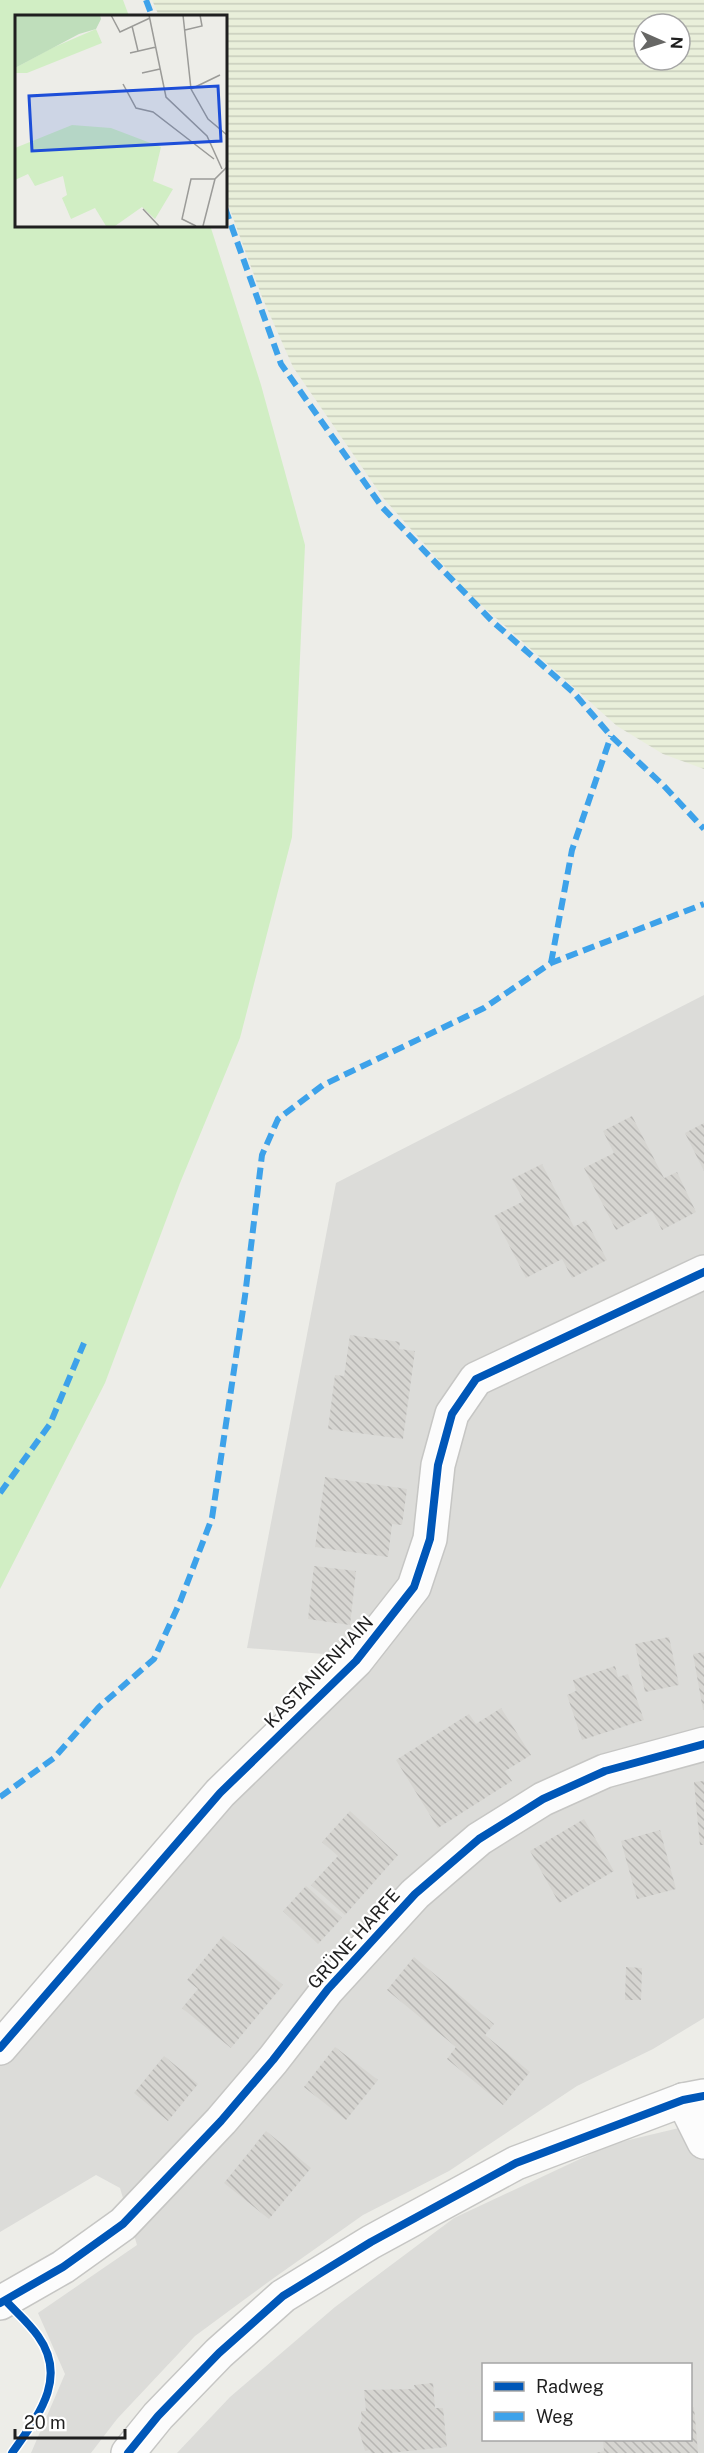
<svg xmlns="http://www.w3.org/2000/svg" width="704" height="2453" viewBox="0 0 704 2453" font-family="'Public Sans',sans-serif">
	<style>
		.residential { fill: #dcdcd9; fill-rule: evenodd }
		.farmland { fill: url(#farmland-rules); fill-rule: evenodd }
		.grass { fill: #d1eec4 }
		.building { fill: url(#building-back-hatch) }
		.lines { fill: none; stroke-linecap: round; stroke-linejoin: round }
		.street-casing { stroke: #c6c6c4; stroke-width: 36 }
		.street { stroke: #fcfcfc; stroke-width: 33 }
		.quiet { stroke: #3da2ea; stroke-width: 6; stroke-dasharray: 12 6; stroke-linecap: butt }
		.cycleway-casing { stroke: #fff; stroke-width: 11 }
		.cycleway { stroke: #0057b8; stroke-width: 8 }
		.labels { text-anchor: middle; stroke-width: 4.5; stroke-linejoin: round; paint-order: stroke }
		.street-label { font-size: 18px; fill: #1f1f1f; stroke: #fff }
		.inset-road { fill: none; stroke: #9b9b98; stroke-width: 1.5 }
		.view { fill: #1d4ed8; fill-opacity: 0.15; stroke: #1d4ed8; stroke-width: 3 }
		.inset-edge { fill: none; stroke: #1f1f1f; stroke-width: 3 }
	</style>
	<defs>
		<pattern id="farmland-rules" width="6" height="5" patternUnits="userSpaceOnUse" patternTransform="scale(1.5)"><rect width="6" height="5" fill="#e9efda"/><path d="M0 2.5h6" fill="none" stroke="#c7ccbb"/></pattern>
		<pattern id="building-back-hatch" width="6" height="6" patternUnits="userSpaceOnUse" patternTransform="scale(1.5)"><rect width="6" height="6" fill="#d6d5d1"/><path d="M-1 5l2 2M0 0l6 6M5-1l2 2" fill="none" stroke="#b7b6b3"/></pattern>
	</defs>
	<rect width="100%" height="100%" fill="#edede8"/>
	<g class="residential">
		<path d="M704,995V2018L653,2049L577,2086L449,2171L363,2215L271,2280L195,2336L117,2419L91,2453H31L65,2374L38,2313L137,2245L120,2188L96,2175L0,2232V2063L169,1829L337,1655L247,1648L336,1183Z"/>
		<path d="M704,2122V2453H177L230,2397L335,2307L454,2218L612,2144ZM484,2364H690V2440H484Z"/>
	</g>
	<path class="farmland" d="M152,0H704V769L663,754L617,726L469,594L384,499L293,367L262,297L225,196V16H159ZM644,24H680V60H644Z"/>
	<path class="grass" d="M0,0H123L129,16H16V225H210L261,385L305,545L292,837L240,1038L180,1183L105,1383L0,1589Z"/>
	<g class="building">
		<path d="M632,1116L664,1178L677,1172L696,1212L662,1230L652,1211L616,1230L584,1168L614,1153L603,1131Z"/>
		<path d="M704,1123V1171L685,1133Z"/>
		<path d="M542,1164L574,1227L586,1220L607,1260L572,1278L562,1259L526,1278L494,1216L524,1201L512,1179Z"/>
		<path d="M350,1335L400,1342L399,1349L415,1351L403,1439L328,1429L335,1375L344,1376Z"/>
		<path d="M325,1477L407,1489L402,1525L392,1524L388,1557L315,1547Z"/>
		<path d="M314,1566L356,1571L350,1625L308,1619Z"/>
		<path d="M669,1637L679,1685L645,1692L635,1644Z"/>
		<path d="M704,1652V1710H703L693,1654Z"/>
		<path d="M615,1666L618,1677L628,1674L644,1720L582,1740L567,1695L576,1691L573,1680Z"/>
		<path d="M501,1708L531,1755L505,1771L512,1781L438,1828L396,1760L469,1714L476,1724Z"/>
		<path d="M704,1781V1845H700L694,1782Z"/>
		<path d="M350,1811L398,1855L345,1915L311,1885L338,1856L322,1842Z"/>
		<path d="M584,1819L614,1871L559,1903L530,1851Z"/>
		<path d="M660,1830L676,1889L637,1899L621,1841Z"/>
		<path d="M306,1886L342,1918L318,1944L283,1911Z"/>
		<path d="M223,1936L283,1985L231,2048L182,2008L198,1989L187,1980Z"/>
		<path d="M414,1957L494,2024L485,2035L530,2072L503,2105L447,2059L456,2047L387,1990Z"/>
		<path d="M626,1967L642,1968L641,2000H625Z"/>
		<path d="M335,2047L378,2080L346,2120L304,2087Z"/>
		<path d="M164,2056L198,2084L168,2121L134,2093Z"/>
		<path d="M266,2131L311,2168L269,2219L224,2183Z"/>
		<path d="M433,2383L435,2408H443L447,2447L389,2453H371L370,2450L365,2451L358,2427L362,2420L361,2411H366L364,2390L415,2389L414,2385Z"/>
		<path d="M694,2407L698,2453H596L604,2451L603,2440H690V2408Z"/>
	</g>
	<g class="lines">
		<defs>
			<g id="street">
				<path d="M0,2048L220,1793L356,1661L414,1587L430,1539L438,1465L452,1414L476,1379L704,1272"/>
				<path d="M683,2100L704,2142"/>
				<path d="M0,2303L63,2267L123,2224L221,2121L273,2060L328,1989L415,1894L479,1839L543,1799L605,1771L704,1744"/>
				<path d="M128,2453L158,2416L219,2353L283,2296L371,2242L516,2163L683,2100L704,2096"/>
			</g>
		</defs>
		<use href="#street" class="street-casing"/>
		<use href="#street" class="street"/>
		<g class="quiet">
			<path d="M146,0L152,16"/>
			<path d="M225,208L281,364L382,507L492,621L573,692L611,736L664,786L704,829"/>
			<path d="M551,963L572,850L611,736"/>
			<path d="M0,1493L50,1424L84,1343"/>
			<path d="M0,1797L54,1758L99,1707L154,1659L180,1602L212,1518L245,1296L262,1155L278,1119L323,1085L484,1008L551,963L704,904"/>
		</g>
		<defs>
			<g id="cycleway">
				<path d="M0,2048L220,1793L356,1661L414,1587L430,1539L438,1465L452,1414L476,1379L704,1272"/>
				<path d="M6,2301C16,2312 29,2323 38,2336C69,2379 37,2417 12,2453"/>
				<path d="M0,2303L63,2267L123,2224L221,2121L273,2060L328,1989L415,1894L479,1839L543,1799L605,1771L704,1744"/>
				<path d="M128,2453L158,2416L219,2353L283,2296L371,2242L516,2163L683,2100L704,2096"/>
			</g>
		</defs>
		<use href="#cycleway" class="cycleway-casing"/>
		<use href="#cycleway" class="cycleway"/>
	</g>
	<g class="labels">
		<g class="street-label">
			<text transform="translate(319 1672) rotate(-46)" y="6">KASTANIENHAIN</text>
			<text transform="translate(354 1939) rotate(-48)" y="6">GRÜNE HARFE</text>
		</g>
	</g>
	<g transform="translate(15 15)">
		<rect width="212" height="212" fill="#edede8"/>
		<path d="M81,14L87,28L12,58H0V53L37,33ZM57,110L96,113L146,132L138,166L158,174L140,204L127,192L100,211H91L80,193L56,204L47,183L52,180L48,161L20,171L13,159L0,165V133Z" fill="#d1eec4"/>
		<path d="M0,0H85L86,4L81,14L64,19L0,53Z" fill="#bfdebb"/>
		<path class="inset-road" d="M96,0L105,17L135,3M134,0L151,82L192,121L207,154M168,0L176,74L193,104L212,120M117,11L123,36M170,15L187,11L185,0M115,38L141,32M127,58L145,54M108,69L121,93L138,97L199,144M176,74L205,60M128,194L144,211M181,211L167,204L176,164H200M188,211L200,164L212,152"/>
		<path class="view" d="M203,71L206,126L17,136L14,81Z"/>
		<rect width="212" height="212" class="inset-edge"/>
	</g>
	<rect x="482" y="2363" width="210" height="78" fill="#ffffff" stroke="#a5a5a5" stroke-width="1.5"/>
	<rect x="494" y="2382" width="30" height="9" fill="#0057b8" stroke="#a5a5a5" stroke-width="1.5"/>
	<text x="536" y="2393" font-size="18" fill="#1f1f1f">Radweg</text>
	<rect x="494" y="2412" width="30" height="9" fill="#3da2ea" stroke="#a5a5a5" stroke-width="1.5"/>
	<text x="536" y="2423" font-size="18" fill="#1f1f1f">Weg</text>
	<g transform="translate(662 42) rotate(93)"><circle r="28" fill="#ffffff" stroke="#a5a5a5" stroke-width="1.5"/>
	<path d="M0-4.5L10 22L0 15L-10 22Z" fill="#676765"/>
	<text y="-9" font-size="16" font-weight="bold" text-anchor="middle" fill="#1f1f1f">N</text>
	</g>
	<path d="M15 2429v9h110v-9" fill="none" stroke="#1f1f1f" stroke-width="3"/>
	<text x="24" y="2429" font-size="18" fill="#1f1f1f" stroke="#ffffff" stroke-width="4.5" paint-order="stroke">20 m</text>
</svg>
